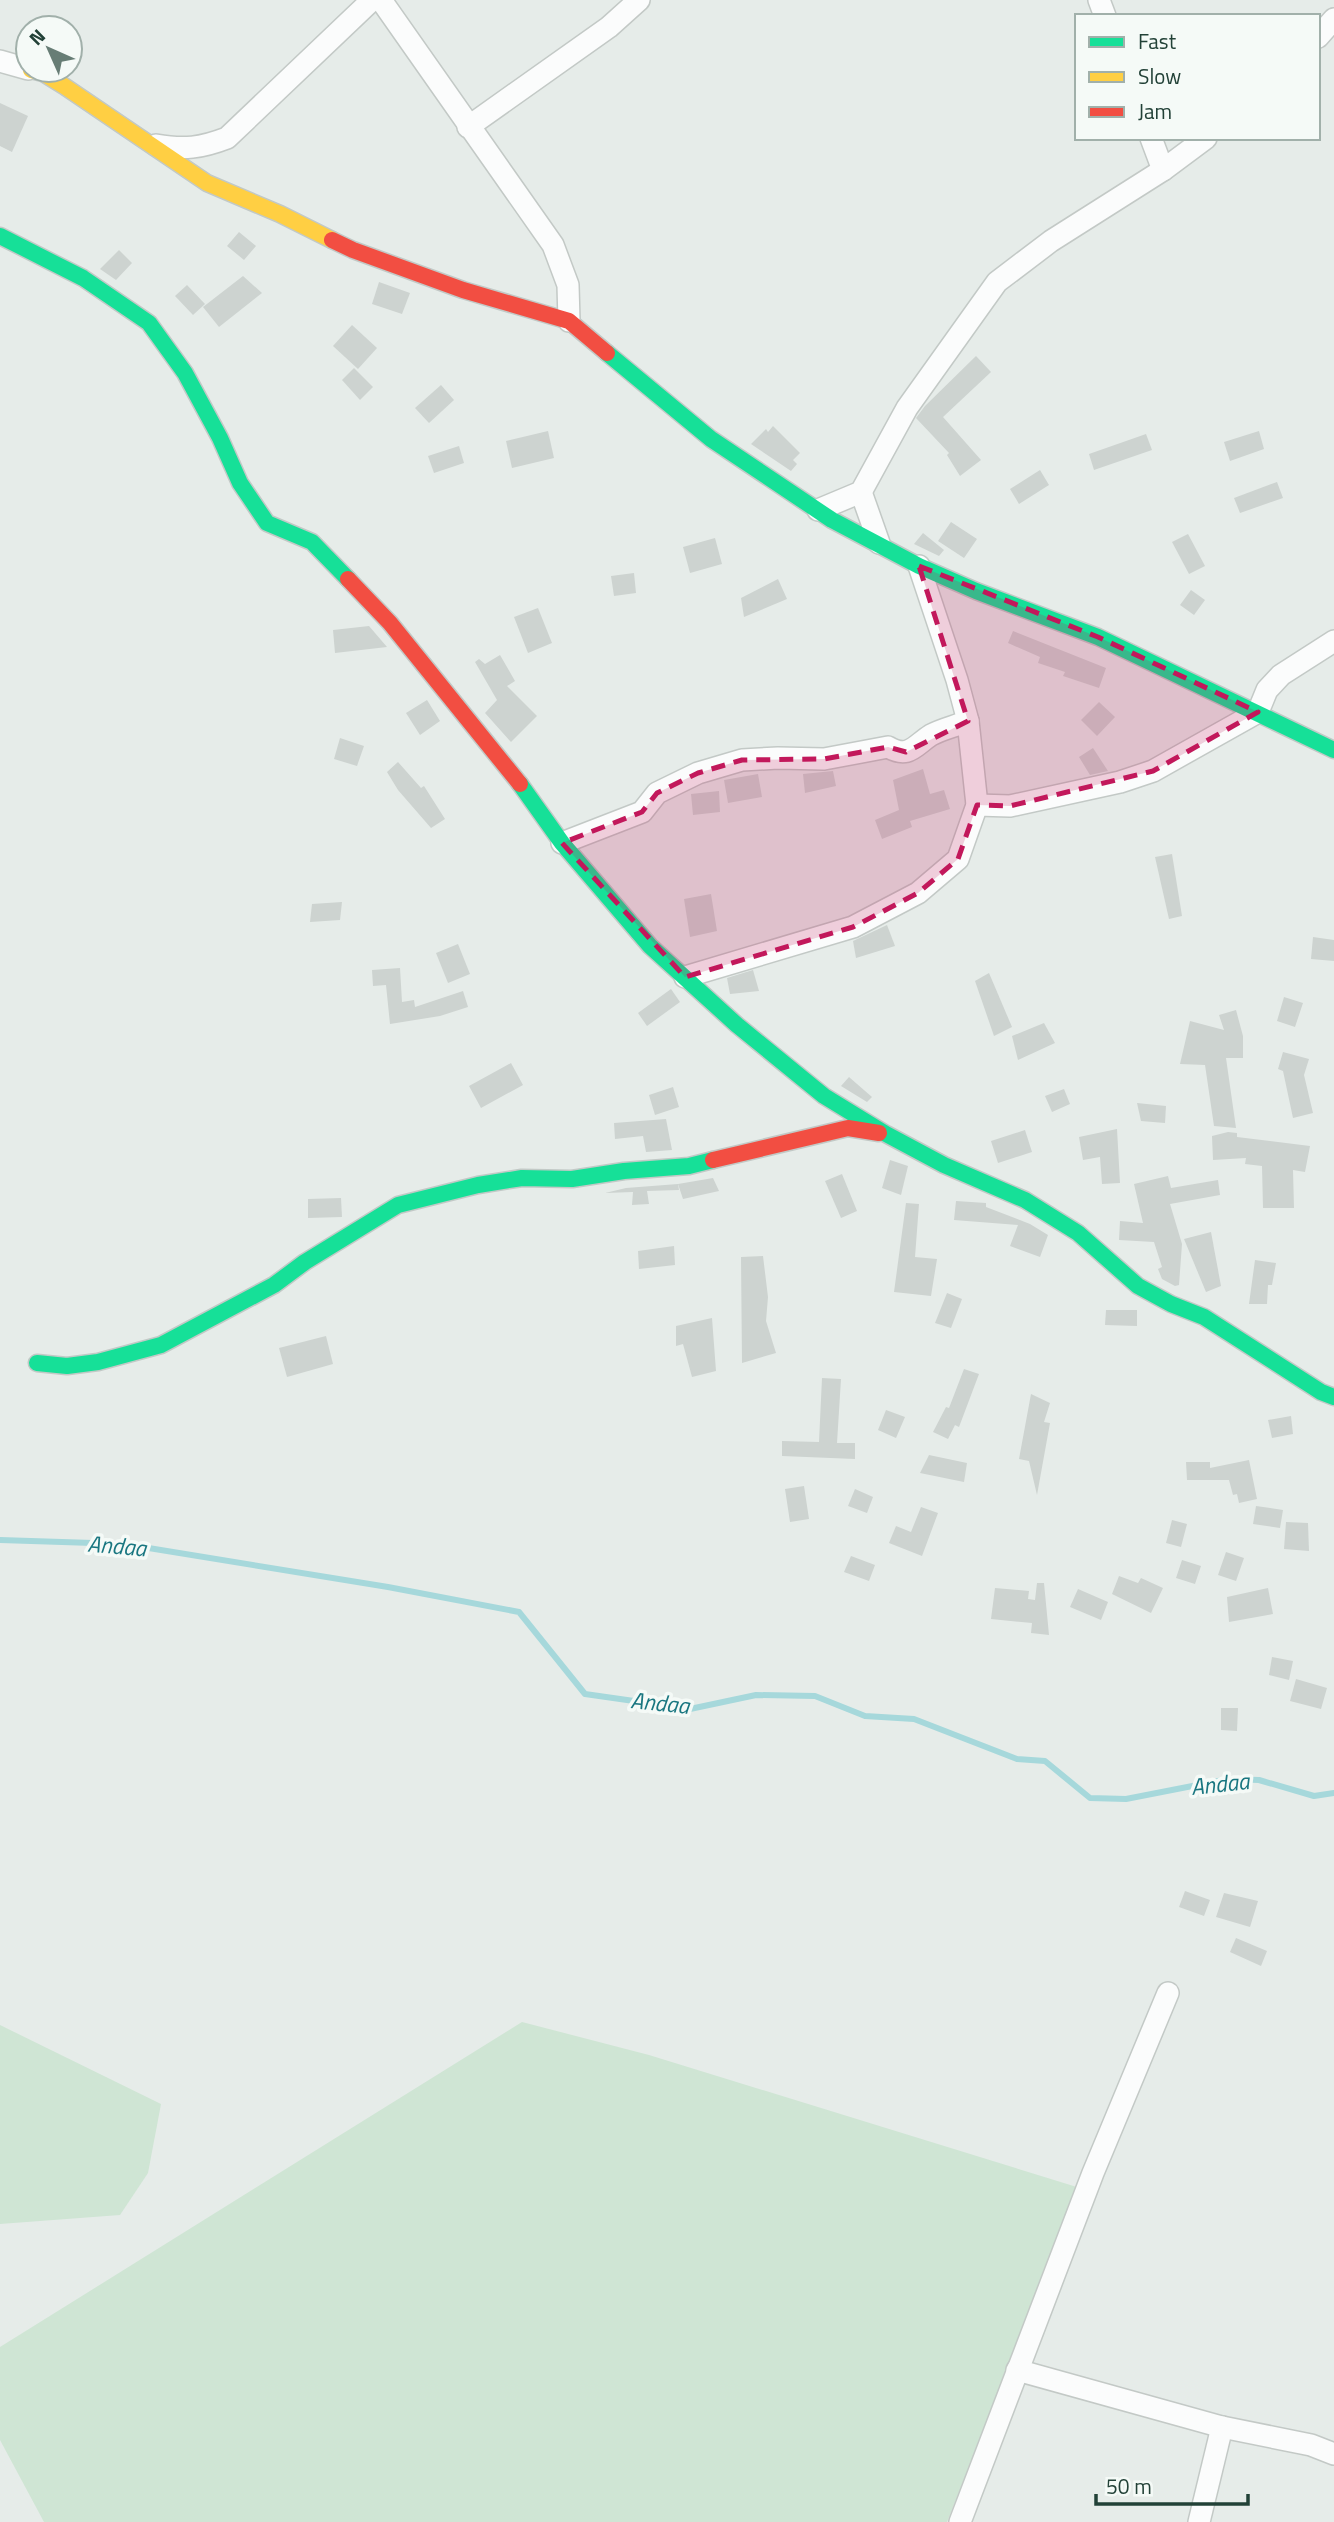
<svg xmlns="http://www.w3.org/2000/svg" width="1334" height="2522" viewBox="0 0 1334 2522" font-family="'Titillium Web',sans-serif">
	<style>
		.green { fill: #cfe5d4 }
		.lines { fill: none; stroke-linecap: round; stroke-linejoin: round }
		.stream { stroke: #a6d8db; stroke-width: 6 }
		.building { fill: #cdd3d0 }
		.street-casing { stroke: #c3c9c6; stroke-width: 24 }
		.fast-casing { stroke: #c2c9c6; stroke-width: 19 }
		.slow-casing { stroke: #c2c9c6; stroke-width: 19 }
		.jam-casing { stroke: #c2c9c6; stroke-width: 19 }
		.street { stroke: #fbfcfc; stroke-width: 21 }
		.fast { stroke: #16e098; stroke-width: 16 }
		.slow { stroke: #ffcf43; stroke-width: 16 }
		.jam { stroke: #f24e42; stroke-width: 16 }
		.marked { fill: #c2185b; fill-opacity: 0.2; stroke: #c2185b; stroke-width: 5; stroke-dasharray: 14 9; stroke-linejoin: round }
		.labels { text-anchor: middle; stroke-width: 7; stroke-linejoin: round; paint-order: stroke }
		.water-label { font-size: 23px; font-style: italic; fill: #197680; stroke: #f5faf7 }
	</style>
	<rect width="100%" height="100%" fill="#e6ece9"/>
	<g class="green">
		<path d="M522,2022L649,2055L1080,2188L947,2522H44L0,2440V2347Z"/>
		<path d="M0,2025L161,2104L148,2173L120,2215L0,2224Z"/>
	</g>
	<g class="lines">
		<path class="stream" d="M0,1540L124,1544L388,1587L519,1612L585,1694L690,1709L756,1695L815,1696L865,1716L914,1719L1017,1759L1045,1761L1090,1798L1126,1799L1228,1779L1259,1780L1314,1796L1334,1793"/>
	</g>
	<g class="building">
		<path d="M0,103L28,116L12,152L0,146Z"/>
		<path d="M239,232L256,246L244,260L227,246Z"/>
		<path d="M119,250L132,263L116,280L100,269Z"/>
		<path d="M243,276L262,293L219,327L203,307Z"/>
		<path d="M379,282L410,293L402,314L372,304Z"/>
		<path d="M187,285L205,304L193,315L175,296Z"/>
		<path d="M352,325L377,348L358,369L333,346Z"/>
		<path d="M976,356L991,372L943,417L981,460L960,476L947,455L949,453L916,418L925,406Z"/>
		<path d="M354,368L373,387L360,400L342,380Z"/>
		<path d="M441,385L454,400L429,423L415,408Z"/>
		<path d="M773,426L800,453L793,460L797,464L791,471L751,444L766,429L768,432Z"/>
		<path d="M548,431L554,458L512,468L506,441Z"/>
		<path d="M1259,431L1264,449L1230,461L1224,442Z"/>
		<path d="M1146,434L1152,450L1094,470L1089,454Z"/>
		<path d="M459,446L464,463L434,473L428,456Z"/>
		<path d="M1040,470L1049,485L1019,504L1010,489Z"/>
		<path d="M1277,482L1283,498L1240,513L1234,498Z"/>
		<path d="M951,522L977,539L964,558L938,541Z"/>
		<path d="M923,533L944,550L939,556L914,544Z"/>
		<path d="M1188,534L1205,566L1189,574L1172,542Z"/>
		<path d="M715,538L722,564L690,573L683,547Z"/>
		<path d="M634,573L636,593L614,596L611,576Z"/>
		<path d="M778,579L787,599L744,617L741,598Z"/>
		<path d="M1191,590L1205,600L1194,615L1180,605Z"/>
		<path d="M538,608L552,643L528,653L514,617Z"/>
		<path d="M369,626L387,647L335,653L333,630Z"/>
		<path d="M1013,631L1106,668L1099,688L1063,676L1065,672L1038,663L1040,657L1008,643Z"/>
		<path d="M500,655L515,681L507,686L537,716L511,742L485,713L497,700L475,662L479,659L485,664Z"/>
		<path d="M427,700L440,721L420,735L406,713Z"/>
		<path d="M1099,702L1115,717L1097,736L1081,720Z"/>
		<path d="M340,738L364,746L357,766L334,759Z"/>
		<path d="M1093,748L1108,771L1090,775L1079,757Z"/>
		<path d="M398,762L421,788L424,786L445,819L431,828L398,790L387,772Z"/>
		<path d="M923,769L930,794L944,790L950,809L910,821L912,827L882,839L875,820L899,810L893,780Z"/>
		<path d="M833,771L836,786L805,793L803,774Z"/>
		<path d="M758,774L762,797L728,803L724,780Z"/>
		<path d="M719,791L720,812L693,815L691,794Z"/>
		<path d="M1172,854L1182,916L1169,919L1155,857Z"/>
		<path d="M711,894L717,931L690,937L684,899Z"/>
		<path d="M342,902L340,920L310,922L312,904Z"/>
		<path d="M887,925L895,946L856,958L853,941Z"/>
		<path d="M1313,937L1334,940V961L1311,959Z"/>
		<path d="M458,944L470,974L448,983L436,953Z"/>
		<path d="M400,968L402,1002L414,1000L415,1007L463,991L468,1007L440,1016L390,1024L386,985L373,986L372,970Z"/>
		<path d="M753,970L759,991L730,994L727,978Z"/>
		<path d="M989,973L1012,1027L994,1036L975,981Z"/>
		<path d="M671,989L680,1002L647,1026L638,1013Z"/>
		<path d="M1284,997L1303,1003L1295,1027L1277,1021Z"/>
		<path d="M1236,1010L1243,1036V1058H1226L1236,1128L1214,1126L1205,1065L1180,1064L1190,1021L1224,1030L1219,1015Z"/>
		<path d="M1044,1023L1055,1043L1018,1060L1012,1036Z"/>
		<path d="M1283,1052L1309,1059L1304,1075L1313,1113L1293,1118L1283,1071L1278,1069Z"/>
		<path d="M511,1063L523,1085L481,1108L469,1086Z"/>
		<path d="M849,1077L872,1097L867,1102L841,1086Z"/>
		<path d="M673,1087L679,1107L655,1115L649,1095Z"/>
		<path d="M1064,1089L1070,1104L1052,1112L1045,1096Z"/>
		<path d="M1137,1103L1166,1106L1165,1123L1141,1121Z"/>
		<path d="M666,1119L672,1150L646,1152L643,1136L615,1139L614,1123Z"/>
		<path d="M1117,1129L1120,1183L1102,1184L1100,1157L1083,1160L1079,1137Z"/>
		<path d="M1025,1130L1032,1152L998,1163L991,1141Z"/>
		<path d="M1228,1132L1237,1133V1137L1310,1146L1305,1172L1293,1170L1294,1208H1263L1262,1166L1245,1164L1246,1158L1213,1160L1212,1136Z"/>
		<path d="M890,1160L908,1166L901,1195L882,1188Z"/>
		<path d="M842,1174L857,1211L841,1218L825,1181Z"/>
		<path d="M1168,1176L1171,1188L1218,1180L1220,1195L1170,1204L1182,1244L1179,1285L1175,1286L1162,1279L1158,1269L1162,1267L1154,1242L1119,1240L1120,1221L1143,1223L1134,1184Z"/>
		<path d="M713,1178L719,1191L683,1199L678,1184Z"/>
		<path d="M678,1184L679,1190L647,1191L649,1204L632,1205L633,1192L605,1193L626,1188Z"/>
		<path d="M341,1198L342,1217L308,1218V1199Z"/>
		<path d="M956,1201L986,1203V1207L1030,1224L1048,1235L1040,1257L1010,1246L1018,1225L954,1220Z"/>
		<path d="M906,1203L919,1204L915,1257L937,1259L931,1296L894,1292Z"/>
		<path d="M1211,1232L1221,1286L1206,1292L1184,1239Z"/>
		<path d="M674,1246L675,1265L639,1269L638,1251Z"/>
		<path d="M763,1256L768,1297L766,1321L776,1353L742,1363L741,1257Z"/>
		<path d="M1255,1260L1276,1263L1272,1285H1268L1267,1304H1249Z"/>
		<path d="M947,1293L962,1299L951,1328L935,1323Z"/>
		<path d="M1106,1310H1137V1326L1105,1325Z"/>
		<path d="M712,1318L716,1371L692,1377L683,1344L676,1346V1326Z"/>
		<path d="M326,1336L333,1364L287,1377L279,1348Z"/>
		<path d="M964,1369L979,1374L959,1427L955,1425L948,1439L933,1432L946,1407L949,1408Z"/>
		<path d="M822,1378L841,1379L837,1443H855V1459L782,1456V1441L819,1442Z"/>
		<path d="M1031,1394L1050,1403L1044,1422L1050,1423L1037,1495L1029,1461L1019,1459Z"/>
		<path d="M886,1410L905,1417L896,1438L878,1430Z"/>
		<path d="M1291,1416L1293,1434L1272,1438L1268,1420Z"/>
		<path d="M929,1455L967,1463L964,1482L920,1473Z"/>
		<path d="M1249,1460L1257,1499L1239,1503L1237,1494L1233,1495L1229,1480H1187L1186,1462H1210V1468Z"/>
		<path d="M804,1486L809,1519L790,1522L785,1489Z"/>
		<path d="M855,1489L873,1497L867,1513L848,1506Z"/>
		<path d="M1256,1506L1283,1510L1280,1528L1253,1524Z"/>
		<path d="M921,1507L938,1513L922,1556L889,1543L896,1526L911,1532Z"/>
		<path d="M1172,1520L1187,1524L1181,1547L1166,1543Z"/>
		<path d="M1286,1522L1308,1523L1309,1551L1284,1549Z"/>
		<path d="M1226,1552L1244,1558L1236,1581L1218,1575Z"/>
		<path d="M851,1556L875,1565L869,1581L844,1572Z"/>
		<path d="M1182,1560L1201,1566L1195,1584L1176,1578Z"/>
		<path d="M1119,1576L1138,1583L1141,1578L1163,1588L1151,1613L1112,1594Z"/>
		<path d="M1037,1583H1044L1049,1635L1031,1633L1032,1623L991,1619L995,1588L1029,1591L1028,1599L1035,1600Z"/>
		<path d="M1268,1588L1273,1614L1229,1622L1227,1597Z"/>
		<path d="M1078,1589L1108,1602L1101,1620L1070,1607Z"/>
		<path d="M1272,1657L1293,1661L1289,1680L1269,1675Z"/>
		<path d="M1296,1679L1327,1688L1321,1709L1290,1701Z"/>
		<path d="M1221,1708H1238L1237,1731L1221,1730Z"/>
		<path d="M1185,1891L1210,1900L1204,1916L1179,1907Z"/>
		<path d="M1224,1893L1258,1901L1250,1927L1216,1917Z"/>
		<path d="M1236,1938L1267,1951L1261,1966L1230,1952Z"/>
	</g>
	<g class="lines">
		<defs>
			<g id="street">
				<path d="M381,0L553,245L568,285L569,321"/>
				<path d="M1099,0L1105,16"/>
				<path d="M1318,37L1334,19"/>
				<path d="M0,61L28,69"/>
				<path d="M468,127L609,27L639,0"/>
				<path d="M1151,138L1163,170"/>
				<path d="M156,145C184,150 201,148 227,138L372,0"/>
				<path d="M861,492L879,543"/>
				<path d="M818,510L861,492L907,408L997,282L1051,241L1163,170L1206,138"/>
				<path d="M977,805L1010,806L1120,782L1153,771L1258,712L1267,690L1281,675L1334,641"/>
				<path d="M562,843L642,812L657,793L698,773L742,760L778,758L824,759L888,747C909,759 914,746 931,735C942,729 956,726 968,721"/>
				<path d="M685,977L853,927L918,893L958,859L977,805L968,721L957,680L919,566"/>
				<path d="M1017,2370L1222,2427L1311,2445L1334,2454"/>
				<path d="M960,2522L1093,2173L1168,1993"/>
				<path d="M1199,2522L1222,2427"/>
			</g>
			<g id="fast">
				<path d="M0,236L83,278L149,323L185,373L220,438L240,483L267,523L312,542L348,579"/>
				<path d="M607,353L711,439L832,520L919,566L976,591L1098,637L1334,750"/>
				<path d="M520,784L562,843L650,946L737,1025L824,1096L886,1134L944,1165L1025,1200L1078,1233L1138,1286L1171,1304L1204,1317L1321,1392L1334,1397"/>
				<path d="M37,1363L67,1366L98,1362L161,1345L274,1285L305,1262L398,1205L478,1185L522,1178L572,1179L624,1171L689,1166L713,1160"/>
			</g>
			<path id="slow" d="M31,70L43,73L64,86L207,183L280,214L332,240"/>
			<g id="jam">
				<path d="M332,240L353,250L463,290L569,321L607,353"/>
				<path d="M348,579L390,623L520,784"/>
				<path d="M713,1160L848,1128L879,1133"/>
			</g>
		</defs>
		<use href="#street" class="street-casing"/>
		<use href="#fast" class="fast-casing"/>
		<use href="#slow" class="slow-casing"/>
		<use href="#jam" class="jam-casing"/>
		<use href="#street" class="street"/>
		<use href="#fast" class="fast"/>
		<use href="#slow" class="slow"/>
		<use href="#jam" class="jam"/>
	</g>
	<path class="marked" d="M919,566L1098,637L1258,712L1153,771L1010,806L977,805L958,859L918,893L853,927L685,977L562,843L642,812L657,793L698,773L742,760L824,759L888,747L906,752L968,721Z"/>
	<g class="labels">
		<g class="water-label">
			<text transform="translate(117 1546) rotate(5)" y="8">Andaa</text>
			<text transform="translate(660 1703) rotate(6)" y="8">Andaa</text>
			<text transform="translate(1220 1784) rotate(-6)" y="8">Andaa</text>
		</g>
	</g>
	<rect x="1075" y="14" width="245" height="126" fill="#f5faf7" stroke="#a1b0aa" stroke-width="2"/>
	<rect x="1089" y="37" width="35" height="10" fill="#16e098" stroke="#a1b0aa" stroke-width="2"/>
	<text x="1138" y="49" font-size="21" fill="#224137">Fast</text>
	<rect x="1089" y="72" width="35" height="10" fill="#ffcf43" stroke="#a1b0aa" stroke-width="2"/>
	<text x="1138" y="84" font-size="21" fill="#224137">Slow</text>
	<rect x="1089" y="107" width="35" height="10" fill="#f24e42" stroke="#a1b0aa" stroke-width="2"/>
	<text x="1138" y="119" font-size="21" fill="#224137">Jam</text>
	<g transform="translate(49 49) rotate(315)"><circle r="33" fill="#f5faf7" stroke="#a1b0aa" stroke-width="2"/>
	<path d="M0-5L12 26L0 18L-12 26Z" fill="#677d75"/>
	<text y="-10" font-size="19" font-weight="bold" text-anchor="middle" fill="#224137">N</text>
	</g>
	<path d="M1096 2494v10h152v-10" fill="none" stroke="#224137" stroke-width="3.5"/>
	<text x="1106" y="2494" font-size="21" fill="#224137" stroke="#f5faf7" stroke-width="5" paint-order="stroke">50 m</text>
</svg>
